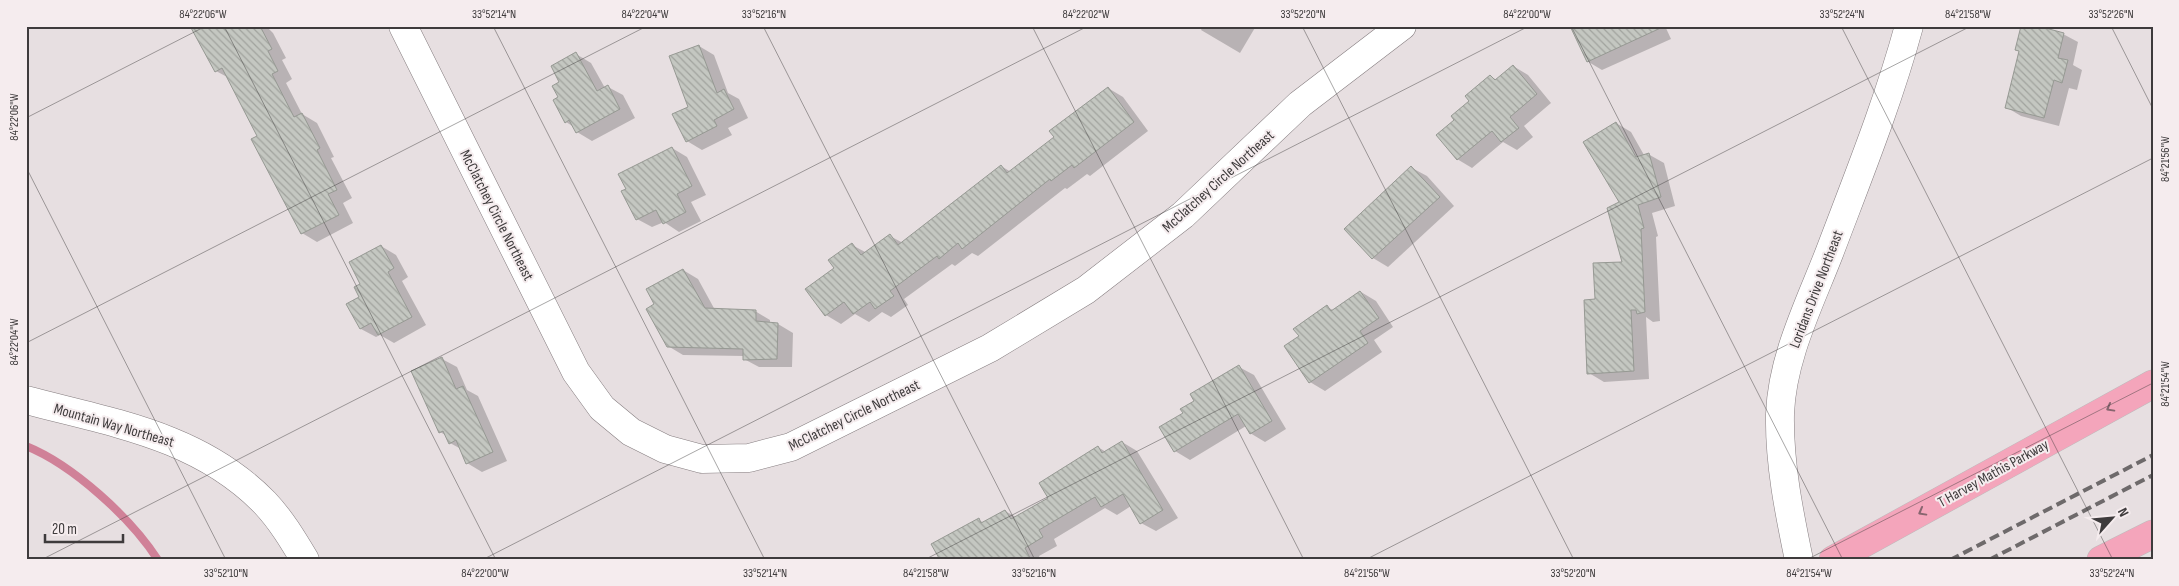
<svg xmlns="http://www.w3.org/2000/svg" width="2179" height="586" viewBox="0 0 2179 586" font-family="'Sofia Sans Condensed',sans-serif">
	<style>
		.shadow { fill: #0003 }
		.lines { fill: none; stroke-linecap: round; stroke-linejoin: round }
		.stream { stroke: #d08198; stroke-width: 8 }
		.building { fill: url(#building-back-hatch); stroke: #969993 }
		.minor-casing { stroke: #867e80; stroke-width: 29 }
		.highway-casing { stroke: #bdbcbd; stroke-width: 29 }
		.minor { stroke: #fff; stroke-width: 28 }
		.highway { stroke: #f4a5bb; stroke-width: 28 }
		.rail { stroke: #6e6a6b; stroke-width: 4; stroke-dasharray: 10 5; stroke-linecap: butt }
		.oneway { stroke: #87656f }
		.ticks { fill: none; stroke: #3e3b3c; stroke-width: 1; stroke-opacity: 0.45 }
		.labels { text-anchor: middle; stroke-width: 4; stroke-linejoin: round; paint-order: stroke }
		.street-label { font-size: 15px; fill: #3e3b3c; stroke: #f5ecee }
		.neatline { fill: none; stroke: #3e3b3c; stroke-width: 2 }
		.ticks-label { font-size: 12px; text-anchor: middle; fill: #3e3b3c }
	</style>
	<defs>
		<pattern id="building-back-hatch" width="6" height="6" patternUnits="userSpaceOnUse" patternTransform="scale(1.25)"><rect width="6" height="6" fill="#c4c7c1"/><path d="M-1 5l2 2M0 0l6 6M5-1l2 2" fill="none" stroke="#a1a39e"/></pattern>
	</defs>
	<rect width="100%" height="100%" fill="#e7dfe1"/>
	<g class="shadow">
		<path d="M192,26H266L273,33L286,58L282,60L292,79L286,83L302,114L317,123L334,157L331,158L352,198L343,203L353,223L317,242L302,233L259,136L229,78L216,71Z"/>
		<path d="M1203,26H1256L1240,53L1201,30Z"/>
		<path d="M1574,26H1665L1671,39L1602,70L1587,61Z"/>
		<path d="M2063,34L2078,42L2073,65L2082,70L2077,90L2069,88L2059,126L2021,116L2006,107L2020,52L2016,49Z"/>
		<path d="M699,46L714,55L728,93L739,99L748,118L728,128L732,135L702,150L687,141L689,108Z"/>
		<path d="M576,54L591,63L605,88L608,87L623,95L635,118L592,141L577,132L574,127L566,122L559,98L561,82Z"/>
		<path d="M1513,66L1528,75L1551,103L1524,126L1533,137L1517,150L1503,142L1472,168L1457,159L1456,120L1490,76L1497,80Z"/>
		<path d="M1108,88L1123,97L1148,131L1090,176L1087,174L1067,189L1065,188L978,256L972,253L955,266L952,264L904,299L908,305L891,317L882,312L869,322L855,314L841,324L826,315L835,268L852,245L867,253L890,236L903,243L1001,166L1011,172L1056,138Z"/>
		<path d="M1616,123L1631,132L1644,155L1648,154L1664,163L1675,206L1652,213L1658,236L1656,237L1660,321L1653,322L1646,317L1649,379L1604,382L1589,373L1596,300L1624,263Z"/>
		<path d="M672,148L687,157L706,195L691,202L701,221L679,232L664,222L652,227L637,219Z"/>
		<path d="M1412,168L1427,176L1454,206L1388,267L1373,258L1345,229Z"/>
		<path d="M381,246L396,255L408,277L402,281L426,325L394,343L380,335L376,337L361,329L348,305L361,297L362,284Z"/>
		<path d="M683,270L698,279L715,310L755,311L770,320V323L778,324L793,333L792,367H759L744,359V356L683,355L668,346L655,305Z"/>
		<path d="M1361,292L1376,301L1393,327L1374,340L1382,352L1325,391L1310,382L1300,336L1327,307L1333,310Z"/>
		<path d="M442,359L457,367L467,390L478,396L507,461L482,472L467,463L461,449L450,443L447,436L440,432Z"/>
		<path d="M1239,367L1254,375L1286,429L1265,442L1250,433L1246,426L1190,460L1175,451L1196,401Z"/>
		<path d="M1122,442L1137,451L1178,518L1156,531L1141,523L1131,506L1117,515L1105,508L1054,539L1057,546L1039,556L1041,560H941L979,520L984,523L1005,511L1016,517L1050,499L1098,447L1106,452Z"/>
	</g>
	<g class="lines">
		<path class="stream" d="M26,446C73,465 131,518 158,560"/>
	</g>
	<g class="building">
		<path d="M190,26H260L272,49L268,51L278,71L272,74L294,117L302,113L320,148L317,150L337,190L328,194L339,215L301,234L251,139L257,136L222,68L215,72Z"/>
		<path d="M1570,26H1665L1587,62Z"/>
		<path d="M2021,26H2038L2064,33L2058,58L2068,60L2062,83L2054,80L2044,118L2005,108L2019,51L2015,50Z"/>
		<path d="M699,45L717,93L724,89L734,109L714,120L717,126L686,142L672,114L688,107L669,56Z"/>
		<path d="M576,52L597,91L608,85L620,109L576,133L569,120L565,123L553,100L558,97L552,86L559,82L551,66Z"/>
		<path d="M1513,65L1537,94L1510,117L1519,128L1501,142L1492,131L1457,160L1436,135L1454,120L1451,116L1469,101L1465,96L1490,75L1495,80Z"/>
		<path d="M1108,87L1134,122L1074,168L1072,165L1051,181L1050,179L962,249L958,243L939,259L937,256L890,291L894,296L875,309L870,302L853,314L844,302L825,316L805,289L834,268L828,260L852,243L861,255L890,234L898,245L1001,165L1007,173L1054,137L1049,131Z"/>
		<path d="M1616,122L1636,157L1649,153L1661,197L1638,205L1644,228L1641,229L1645,312L1637,314L1636,310H1631L1634,371L1587,374L1584,300L1595,299L1593,263L1622,262L1607,208L1619,202L1583,142Z"/>
		<path d="M672,147L692,186L677,194L686,212L663,224L656,210L636,220L621,191L626,189L618,174Z"/>
		<path d="M1411,166L1440,197L1372,259L1344,229Z"/>
		<path d="M381,245L394,268L388,272L412,317L378,335L371,323L360,329L346,304L359,297L354,287L360,284L349,262Z"/>
		<path d="M683,269L705,308L756,310V321L778,323L777,359L743,360V349L667,347L646,309L654,304L646,289Z"/>
		<path d="M1360,291L1379,318L1360,331L1368,343L1309,383L1284,346L1299,336L1293,329L1327,305L1331,311Z"/>
		<path d="M442,357L456,389L463,386L493,452L466,464L456,440L449,444L443,431L439,433L411,371Z"/>
		<path d="M1239,365L1272,421L1250,434L1238,414L1174,452L1159,427L1183,413L1180,409L1194,401L1190,394Z"/>
		<path d="M1122,441L1163,510L1140,524L1123,494L1101,507L1095,497L1039,530L1043,537L1025,548L1031,560H940L931,544L979,518L981,523L1005,510L1011,519L1048,498L1039,483L1098,446L1102,453Z"/>
	</g>
	<g class="lines">
		<defs>
			<g id="minor">
				<path d="M403,26L576,372L602,408L631,432L665,449L702,459L749,458L791,447L990,348L1086,290L1183,215L1300,104L1402,26"/>
				<path d="M26,400C113,423 200,436 265,503C281,520 293,540 305,560"/>
				<path d="M1799,560C1789,512 1779,463 1780,414C1782,357 1810,303 1830,251C1858,177 1888,103 1909,26"/>
			</g>
			<g id="highway">
				<path d="M1833,560L2153,384"/>
				<path d="M2101,560L2153,534"/>
			</g>
		</defs>
		<use href="#minor" class="minor-casing"/>
		<use href="#highway" class="highway-casing"/>
		<use href="#minor" class="minor"/>
		<use href="#highway" class="highway"/>
		<g class="rail">
			<path d="M1950,560L2153,455"/>
			<path d="M1989,560L2153,475"/>
		</g>
	</g>
	<defs><path id="oneway-chevron" d="M-2-3.5L2.5 0L-2 3.5" fill="none" stroke-width="1.6" stroke-linecap="round" stroke-linejoin="round" transform="scale(1.25)"/></defs>
	<g class="oneway">
		<use href="#oneway-chevron" transform="translate(2110 408) rotate(151)"/>
		<use href="#oneway-chevron" transform="translate(1922 512) rotate(151)"/>
	</g>
	<path class="ticks" d="M224,26L496,560M493,26L765,560M763,26L1035,560M1032,26L1304,560M1302,26L1574,560M1571,26L1843,560M1841,26L2113,560M2111,26L2153,109M26,118L206,26M26,167L226,560M26,343L647,26M41,560L1088,26M482,560L1529,26M924,560L1971,26M1365,560L2153,158M1806,560L2153,383"/>
	<g class="labels">
		<g class="street-label">
			<text transform="translate(1218 181) rotate(-42)" y="5">McClatchey Circle Northeast</text>
			<text transform="translate(497 215) rotate(63)" y="5">McClatchey Circle Northeast</text>
			<text transform="translate(1816 289) rotate(-69)" y="5">Loridans Drive Northeast</text>
			<text transform="translate(854 415) rotate(-26)" y="5">McClatchey Circle Northeast</text>
			<text transform="translate(114 425) rotate(16)" y="5">Mountain Way Northeast</text>
			<text transform="translate(1993 473) rotate(-29)" y="5">T Harvey Mathis Parkway</text>
		</g>
	</g>
	<rect width="2179" height="586" fill="none" stroke="#f5ecee" stroke-width="55"/>
	<g transform="translate(2112 518) rotate(63)" stroke="#f5ecee" stroke-width="4" paint-order="stroke">
	<path d="M0-4L9 19L0 12L-9 19Z" fill="#3e3b3c"/>
	<text y="-8" font-size="14" font-weight="bold" text-anchor="middle" fill="#3e3b3c">N</text>
	</g>
	<path d="M45 534v8h78v-8" fill="none" stroke="#3e3b3c" stroke-width="2.5"/>
	<text x="52" y="534" font-size="15" fill="#3e3b3c" stroke="#f5ecee" stroke-width="4" paint-order="stroke">20 m</text>
	<rect x="28" y="28" width="2124" height="530" class="neatline"/>
	<g class="ticks-label">
		<text x="203" y="18">84°22'06"W</text>
		<text x="494" y="18">33°52'14"N</text>
		<text x="645" y="18">84°22'04"W</text>
		<text x="764" y="18">33°52'16"N</text>
		<text x="1086" y="18">84°22'02"W</text>
		<text x="1303" y="18">33°52'20"N</text>
		<text x="1527" y="18">84°22'00"W</text>
		<text x="1842" y="18">33°52'24"N</text>
		<text x="1968" y="18">84°21'58"W</text>
		<text x="2111" y="18">33°52'26"N</text>
		<text transform="translate(14 117) rotate(-90)" y="4">84°22'06"W</text>
		<text transform="translate(2165 159) rotate(-90)" y="4">84°21'56"W</text>
		<text transform="translate(14 342) rotate(-90)" y="4">84°22'04"W</text>
		<text transform="translate(2165 384) rotate(-90)" y="4">84°21'54"W</text>
		<text x="226" y="577">33°52'10"N</text>
		<text x="485" y="577">84°22'00"W</text>
		<text x="765" y="577">33°52'14"N</text>
		<text x="926" y="577">84°21'58"W</text>
		<text x="1034" y="577">33°52'16"N</text>
		<text x="1367" y="577">84°21'56"W</text>
		<text x="1573" y="577">33°52'20"N</text>
		<text x="1809" y="577">84°21'54"W</text>
		<text x="2112" y="577">33°52'24"N</text>
	</g>
</svg>
